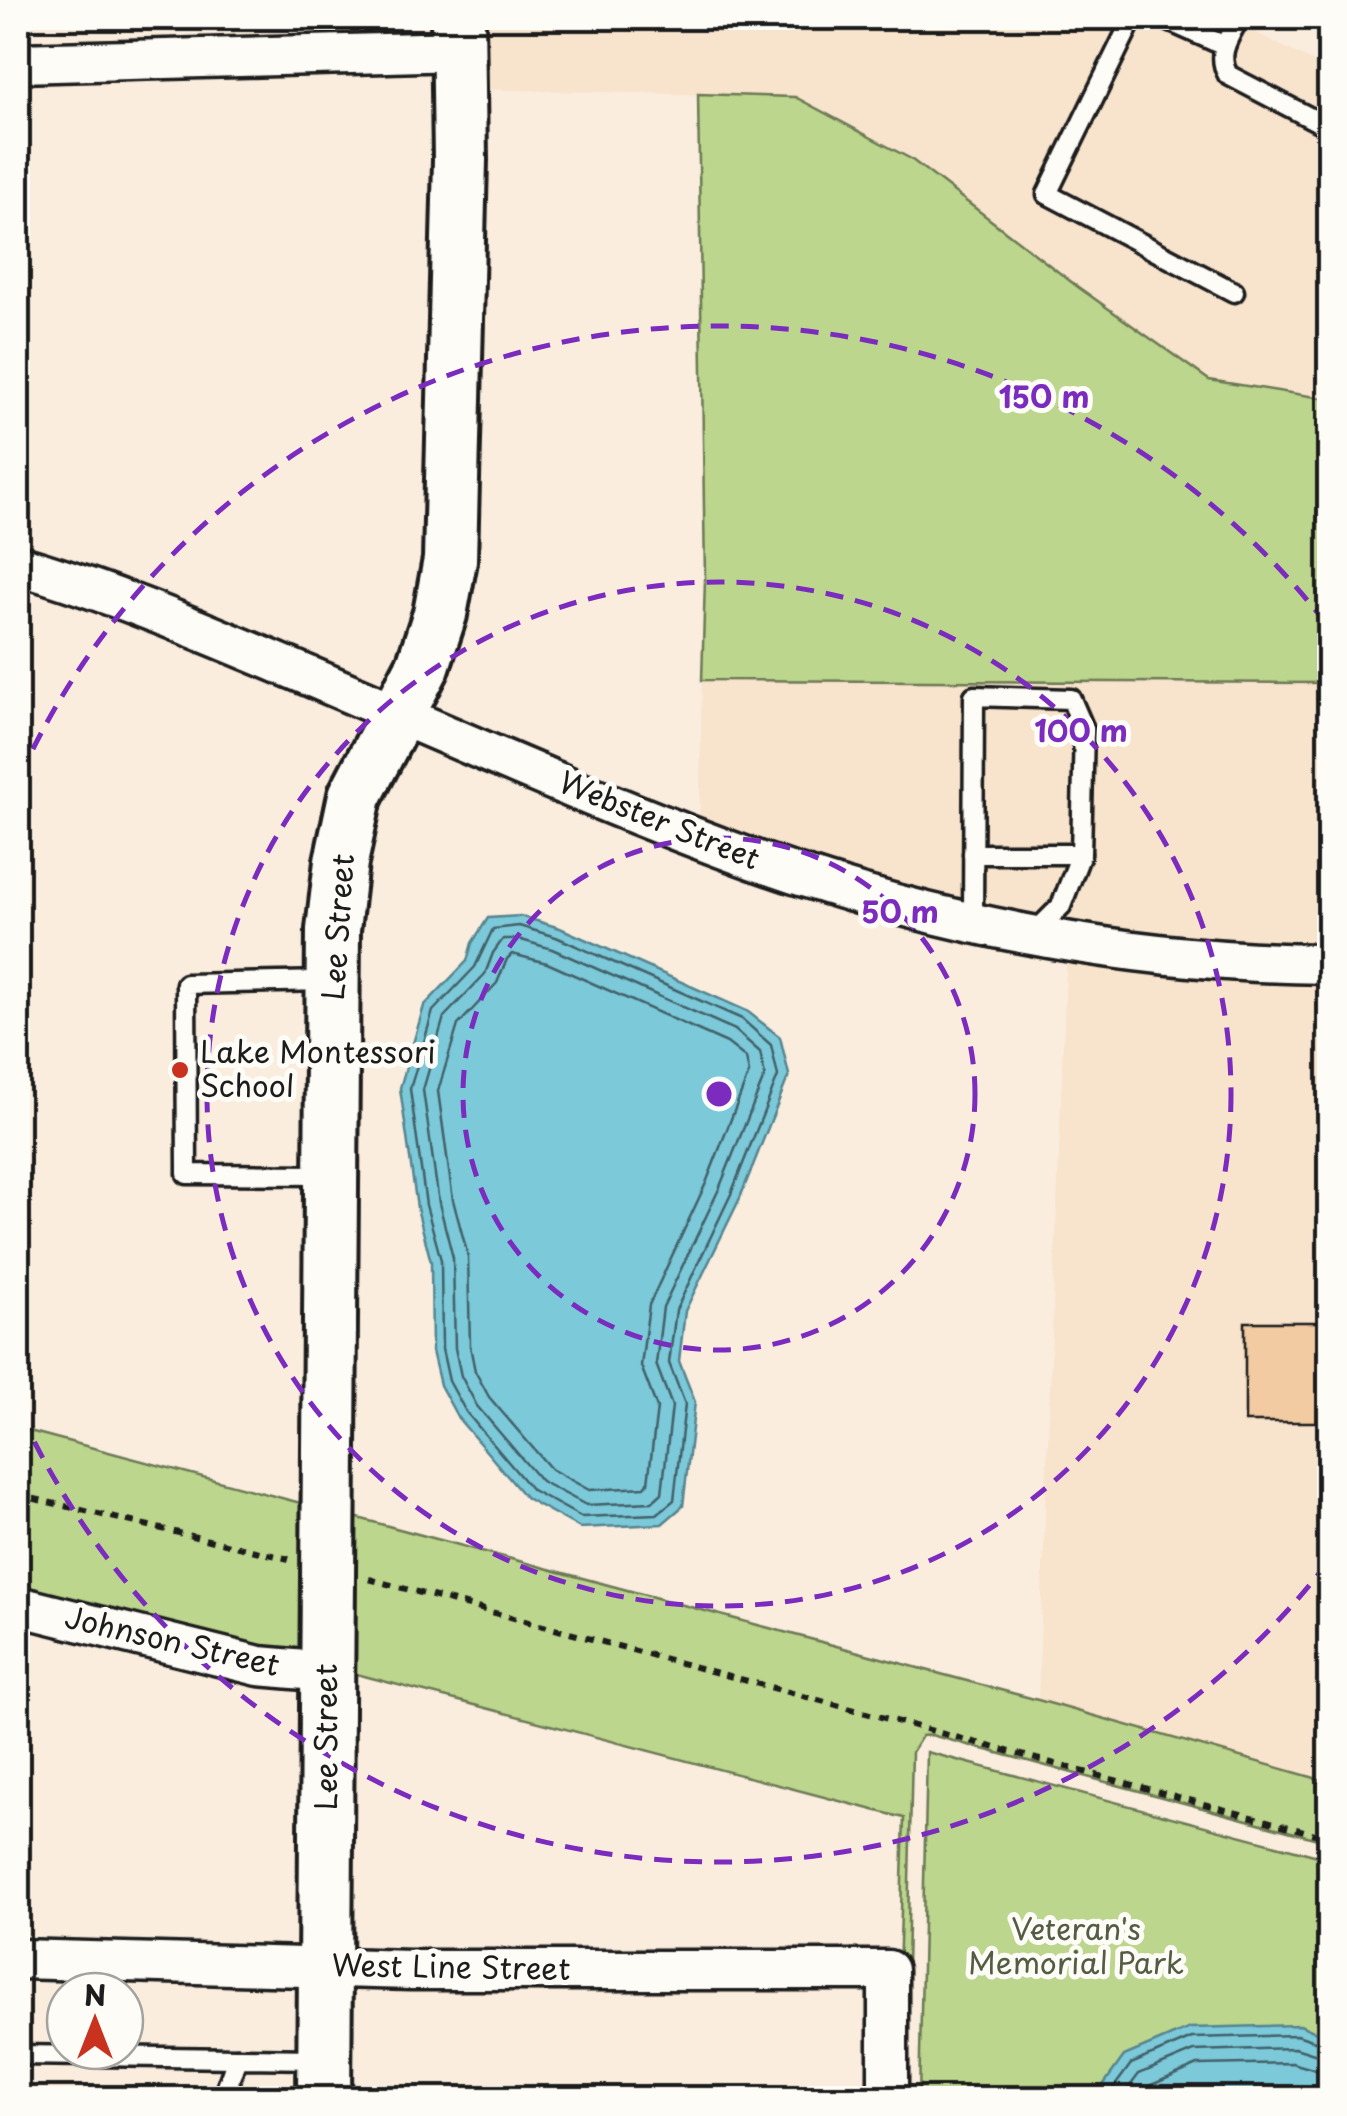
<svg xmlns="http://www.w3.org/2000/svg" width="1347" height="2116" viewBox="0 0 1347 2116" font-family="'Playpen Sans',sans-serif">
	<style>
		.built { fill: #f8e3cc }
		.green { fill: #bcd68d; stroke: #6c7954; stroke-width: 2.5 }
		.water { fill: #7cc9da; stroke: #56848e; stroke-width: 2.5 }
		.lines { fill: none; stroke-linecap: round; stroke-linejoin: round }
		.shore { stroke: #426168; stroke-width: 2.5 }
		.building { fill: #f2cba2; stroke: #1c1c1c; stroke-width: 2.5 }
		.lane-casing { stroke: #1c1c1c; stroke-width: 25 }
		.street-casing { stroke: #1c1c1c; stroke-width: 45 }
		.secondary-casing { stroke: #1c1c1c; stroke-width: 60 }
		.path { stroke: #1c1c1c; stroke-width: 6; stroke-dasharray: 8 8; stroke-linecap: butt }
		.lane { stroke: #fdfcf7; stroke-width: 18 }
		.street { stroke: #fdfcf7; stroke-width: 38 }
		.secondary { stroke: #fdfcf7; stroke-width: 52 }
		.ring { fill: none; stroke: #7b2cbf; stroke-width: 5; stroke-dasharray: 18 12 }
		.poi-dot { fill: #c8321e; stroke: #fdfcf7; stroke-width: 4 }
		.labels { text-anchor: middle; stroke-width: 10; stroke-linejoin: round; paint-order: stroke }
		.street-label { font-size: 30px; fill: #1c1c1c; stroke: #fdfcf7 }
		.poi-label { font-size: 30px; fill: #1c1c1c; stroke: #fdfcf7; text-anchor: start }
		.park-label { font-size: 30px; fill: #545d44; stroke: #fdfcf7 }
		.centre { fill: #7b2cbf; stroke: #fdfcf7; stroke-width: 5 }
		.ring-label { font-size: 30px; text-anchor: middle; font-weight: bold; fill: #7b2cbf; stroke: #fdfcf7; stroke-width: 10; stroke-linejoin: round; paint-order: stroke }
	</style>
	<rect width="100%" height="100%" fill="#faedde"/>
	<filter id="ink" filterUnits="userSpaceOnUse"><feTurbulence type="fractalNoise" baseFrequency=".01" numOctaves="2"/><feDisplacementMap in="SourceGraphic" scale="20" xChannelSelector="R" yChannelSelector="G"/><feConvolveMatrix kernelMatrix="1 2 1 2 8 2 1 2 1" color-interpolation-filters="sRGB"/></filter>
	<g filter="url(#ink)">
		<g class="built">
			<path d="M476,18H1227L1329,70V399L1209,380L1078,287L795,97L477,89Z"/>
			<path d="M702,680L1329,683V1782L1038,1700L1067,944L699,840Z"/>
		</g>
		<g class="green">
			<path d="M698,94L795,97L911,159L1078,287L1209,380L1329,399V683L702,680L705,579Z"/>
			<path d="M18,1428L312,1506L310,1662L18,1587Z"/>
			<path d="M347,1515L1038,1700L1329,1782V1842L931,1735L922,1736L912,1752L904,2098H895L904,1818L345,1671Z"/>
			<path d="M927,1752L1329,1859V2098H919Z"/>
		</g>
		<g class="water">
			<path d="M520,916L560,928L747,1011L780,1037L789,1075L740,1198L685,1311L679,1361L695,1402L683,1506L662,1524L580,1528L526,1498L458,1418L440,1385L432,1351L431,1262L417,1208L400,1088L424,1006L467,961L472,943L488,918Z"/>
			<path d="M1300,2025L1329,2038V2098H1094L1124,2056L1190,2028Z"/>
		</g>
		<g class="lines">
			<g class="shore">
				<path d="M519,926L556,937L742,1019L771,1045L778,1076L731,1194L676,1310L669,1363L685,1404L674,1500L657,1514L581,1517L532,1490L466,1412L449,1381L442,1349L441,1260L426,1205L410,1089L433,1011L475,967L493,929Z"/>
				<path d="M503,939H518L552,949L735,1030L760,1052L765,1075L719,1189L663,1307L656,1364L672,1406L662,1493L652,1502L586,1505L541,1481L477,1406L461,1376L455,1348L453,1258L439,1203L423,1090L444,1017L485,974L493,953Z"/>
				<path d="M512,954L547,963L727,1043L746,1058L749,1073L706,1183L649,1305L641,1366L657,1408L648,1483L645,1487L589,1490L551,1469L489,1397L475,1371L470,1346L468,1256L453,1200L438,1091L458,1025L497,983L507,959Z"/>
				<path d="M1106,2098L1131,2064L1192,2038L1297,2035L1330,2046"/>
				<path d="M1121,2098L1139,2074L1194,2051L1295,2048L1330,2059"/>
				<path d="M1139,2098L1149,2086L1198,2065L1292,2063L1330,2074"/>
			</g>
		</g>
		<rect class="building" x="1245" y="1322" width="85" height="100"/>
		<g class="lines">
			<defs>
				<g id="lane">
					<path d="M1133,18L1047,194L1234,292"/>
					<path d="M1162,18L1225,46"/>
					<path d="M1239,18C1229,37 1216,54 1228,75L1330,128"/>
					<path d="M973,854H1081"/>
					<path d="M973,922L974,696L1071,699L1084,729L1081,854L1061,906L1034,933"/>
					<path d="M325,1175L187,1174L186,984L327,981"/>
					<path d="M18,2055L237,2058"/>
					<path d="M223,2098L237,2058L318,2059"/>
				</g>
				<g id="street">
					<path d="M18,63L459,51"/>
					<path d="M18,565C110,592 197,629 285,666C443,732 599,804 760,862C941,926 1137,963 1330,964"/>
					<path d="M18,1606L259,1666L328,1672"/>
					<path d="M18,1959L410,1970H888V2098"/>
				</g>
				<path id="secondary" d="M324,2098L333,930L341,862L355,796L423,666L440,614L450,560L460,160L458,18"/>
			</defs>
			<use href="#lane" class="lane-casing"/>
			<use href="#street" class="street-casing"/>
			<use href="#secondary" class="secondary-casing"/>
			<g class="path">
				<path d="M18,1495L289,1559"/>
				<path d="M369,1579L1330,1838"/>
			</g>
			<use href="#lane" class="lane"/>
			<use href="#street" class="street"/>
			<use href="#secondary" class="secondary"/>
		</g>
	</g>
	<g class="ring">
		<circle cx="719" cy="1094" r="256"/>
		<circle cx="719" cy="1094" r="512"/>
		<path d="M1328 1562A768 768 0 0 1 20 1412M20 776A768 768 0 0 1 1328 626"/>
	</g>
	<circle class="poi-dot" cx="180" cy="1070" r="10"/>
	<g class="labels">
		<g class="street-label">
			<text transform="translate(659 821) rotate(22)" y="10">Webster Street</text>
			<text transform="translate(339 927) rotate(-86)" y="10">Lee Street</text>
			<text transform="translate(172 1642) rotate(13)" y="10">Johnson Street</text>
			<text transform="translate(327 1737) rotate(-90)" y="10">Lee Street</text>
			<text transform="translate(451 1968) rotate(1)" y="10">West Line Street</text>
		</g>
		<g class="poi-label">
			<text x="200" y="1063">Lake Montessori<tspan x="200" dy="34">School</tspan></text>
		</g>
		<g class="park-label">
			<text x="1076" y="1940">Veteran's<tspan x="1076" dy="34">Memorial Park</tspan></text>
		</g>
	</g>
	<circle cx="719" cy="1094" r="15" class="centre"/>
	<g class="ring-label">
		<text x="1044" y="408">150 m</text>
		<text x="1081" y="742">100 m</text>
		<text x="900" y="923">50 m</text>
	</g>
	<rect width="1347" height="2116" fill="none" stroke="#fdfcf7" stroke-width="60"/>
	<rect x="30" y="30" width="1287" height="2056" fill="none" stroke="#1c1c1c" stroke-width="4" filter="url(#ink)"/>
	<g transform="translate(95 2021)"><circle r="48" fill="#fdfcf7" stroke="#a3a29f" stroke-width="2.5"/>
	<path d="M0-8L18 38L0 25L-18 38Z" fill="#c8321e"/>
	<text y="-15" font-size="28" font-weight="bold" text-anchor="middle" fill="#1c1c1c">N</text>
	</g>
</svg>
